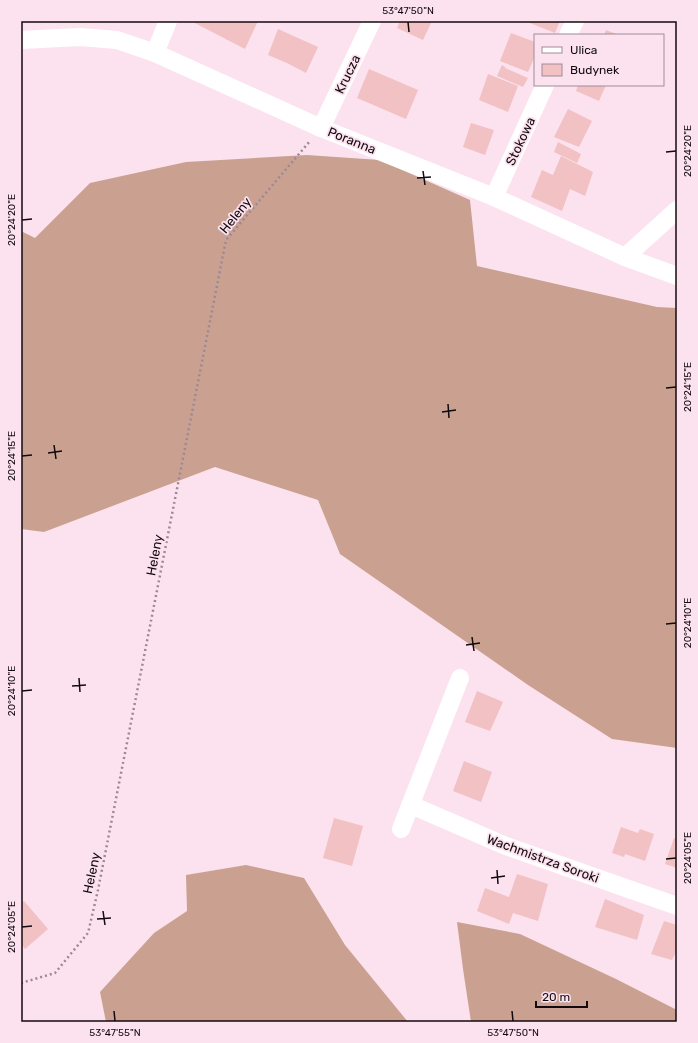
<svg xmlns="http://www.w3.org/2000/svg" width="698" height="1043" viewBox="0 0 698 1043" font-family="Rubik,sans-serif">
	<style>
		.forest { fill: #caa190 }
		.building { fill: #f1c1c4 }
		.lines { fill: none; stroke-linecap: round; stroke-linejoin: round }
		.path { stroke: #9b8892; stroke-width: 2.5; stroke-dasharray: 2 3; stroke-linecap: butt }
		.minor { stroke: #fff; stroke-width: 18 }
		.ticks { fill: none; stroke: #120a0e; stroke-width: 1.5 }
		.labels { text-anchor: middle; stroke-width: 3.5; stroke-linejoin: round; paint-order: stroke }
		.street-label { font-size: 13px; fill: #120a0e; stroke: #fce2ef }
		.neatline { fill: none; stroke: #120a0e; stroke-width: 1.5 }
		.ticks-label { font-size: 10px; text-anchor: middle; fill: #120a0e }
	</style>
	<rect width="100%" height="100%" fill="#fce2ef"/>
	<g class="forest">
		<path d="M307,155L380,160L470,200L477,266L657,307L677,308V748L612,739L528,685L340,554L318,500L215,467L44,532L21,529V231L35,238L90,183L186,162Z"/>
		<path d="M246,865L304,878L345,945L408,1022H106L100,992L154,933L187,911L186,875Z"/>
		<path d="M457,922L520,934L616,979L677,1010V1022H471L463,969Z"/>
	</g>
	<g class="building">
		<path d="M191,21H258L245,49Z"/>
		<path d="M400,21H432L423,40L397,28Z"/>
		<path d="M525,21H560L555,33Z"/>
		<path d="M278,29L318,47L306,73L287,63L268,55Z"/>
		<path d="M606,30L619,35H604Z"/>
		<path d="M511,33L535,42V56L528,72L500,61Z"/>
		<path d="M502,65L505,67V68L528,78L523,87L497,76Z"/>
		<path d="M369,69L418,90L406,119L357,98Z"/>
		<path d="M488,74L518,86L508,112L479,100Z"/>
		<path d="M578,85H606L599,101L576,91Z"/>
		<path d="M568,109L592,121L579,147L554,137Z"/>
		<path d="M471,123L494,130L485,155L463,147Z"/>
		<path d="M558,142L581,154L577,163L554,152Z"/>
		<path d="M561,156L593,172L585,196L570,189L562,211L531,197L542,170L553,175Z"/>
		<path d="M477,691L503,702L490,731L465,722Z"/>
		<path d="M464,761L492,772L481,802L453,791Z"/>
		<path d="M334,818L363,826L352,866L323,858Z"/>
		<path d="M621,827L638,833L640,829L654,834L645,861L625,854L624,857L612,853Z"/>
		<path d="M674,838L677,839V868L665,864Z"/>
		<path d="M517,874L548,884L538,921L513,913L509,924L477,911L485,888L509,897Z"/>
		<path d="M605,899L644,915L637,940L595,927Z"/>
		<path d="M24,901L48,929L25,949L22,945L21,946V903Z"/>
		<path d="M664,921L677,925V950L672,960L651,954Z"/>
	</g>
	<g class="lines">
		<path class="path" d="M21,983L55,973L88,933L98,890L226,240L310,141"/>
		<g class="minor">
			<path d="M568,35L575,21"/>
			<path d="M21,40L80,37L117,40L155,53L321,128L494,197L625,257L677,276"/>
			<path d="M155,53L168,21"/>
			<path d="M321,128L372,21"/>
			<path d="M494,197L545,85"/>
			<path d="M625,257L677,210"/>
			<path d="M411,805L506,846L677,906"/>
			<path d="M401,829L460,678"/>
		</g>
	</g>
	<path class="ticks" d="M408,22L409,32M666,152L676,151M423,171L425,185M417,178L431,177M22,220L32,219M666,388L676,387M448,404L449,418M442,412L456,410M54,445L56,459M48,453L62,451M22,456L32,455M666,624L676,623M472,637L474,651M466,645L480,643M79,678L80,692M72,686L86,685M22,691L32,690M666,859L676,858M497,870L498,884M491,878L505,876M103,911L105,925M97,919L111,918M22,927L32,926M114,1011L115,1021M512,1011L513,1021"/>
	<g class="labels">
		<g class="street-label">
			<text transform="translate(347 74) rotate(-64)" y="5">Krucza</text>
			<text transform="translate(352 140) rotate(22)" y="5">Poranna</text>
			<text transform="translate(520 141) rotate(-65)" y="5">Stokowa</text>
			<text transform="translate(235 215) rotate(-51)" y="5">Heleny</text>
			<text transform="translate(154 555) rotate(-79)" y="5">Heleny</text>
			<text transform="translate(543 858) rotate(20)" y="5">Wachmistrza Soroki</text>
			<text transform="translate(91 873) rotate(-78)" y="5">Heleny</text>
		</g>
	</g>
	<rect width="698" height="1043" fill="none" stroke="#fce2ef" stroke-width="44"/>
	<rect x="534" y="34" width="130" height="52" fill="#fce2ef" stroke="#9e8c95"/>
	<rect x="542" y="47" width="20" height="6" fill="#ffffff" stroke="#9e8c95"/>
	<text x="570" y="54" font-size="12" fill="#120a0e">Ulica</text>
	<rect x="542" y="64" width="20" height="12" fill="#f1c1c4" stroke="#9e8c95"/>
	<text x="570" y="74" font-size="12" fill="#120a0e">Budynek</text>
	<path d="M536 1001v6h51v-6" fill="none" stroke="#120a0e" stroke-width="2"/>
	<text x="542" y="1001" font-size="12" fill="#120a0e" stroke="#fce2ef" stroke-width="3" paint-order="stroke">20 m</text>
	<rect x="22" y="22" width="654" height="999" class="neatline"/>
	<g class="ticks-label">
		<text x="408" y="14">53°47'50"N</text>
		<text transform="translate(687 151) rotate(-90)" y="4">20°24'20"E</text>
		<text transform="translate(11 220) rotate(-90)" y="4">20°24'20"E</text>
		<text transform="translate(687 387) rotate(-90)" y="4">20°24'15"E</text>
		<text transform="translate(11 456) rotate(-90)" y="4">20°24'15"E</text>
		<text transform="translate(687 623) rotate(-90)" y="4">20°24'10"E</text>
		<text transform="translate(11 691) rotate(-90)" y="4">20°24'10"E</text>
		<text transform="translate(687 858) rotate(-90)" y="4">20°24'05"E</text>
		<text transform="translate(11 927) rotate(-90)" y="4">20°24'05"E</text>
		<text x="115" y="1036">53°47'55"N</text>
		<text x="513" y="1036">53°47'50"N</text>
	</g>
</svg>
